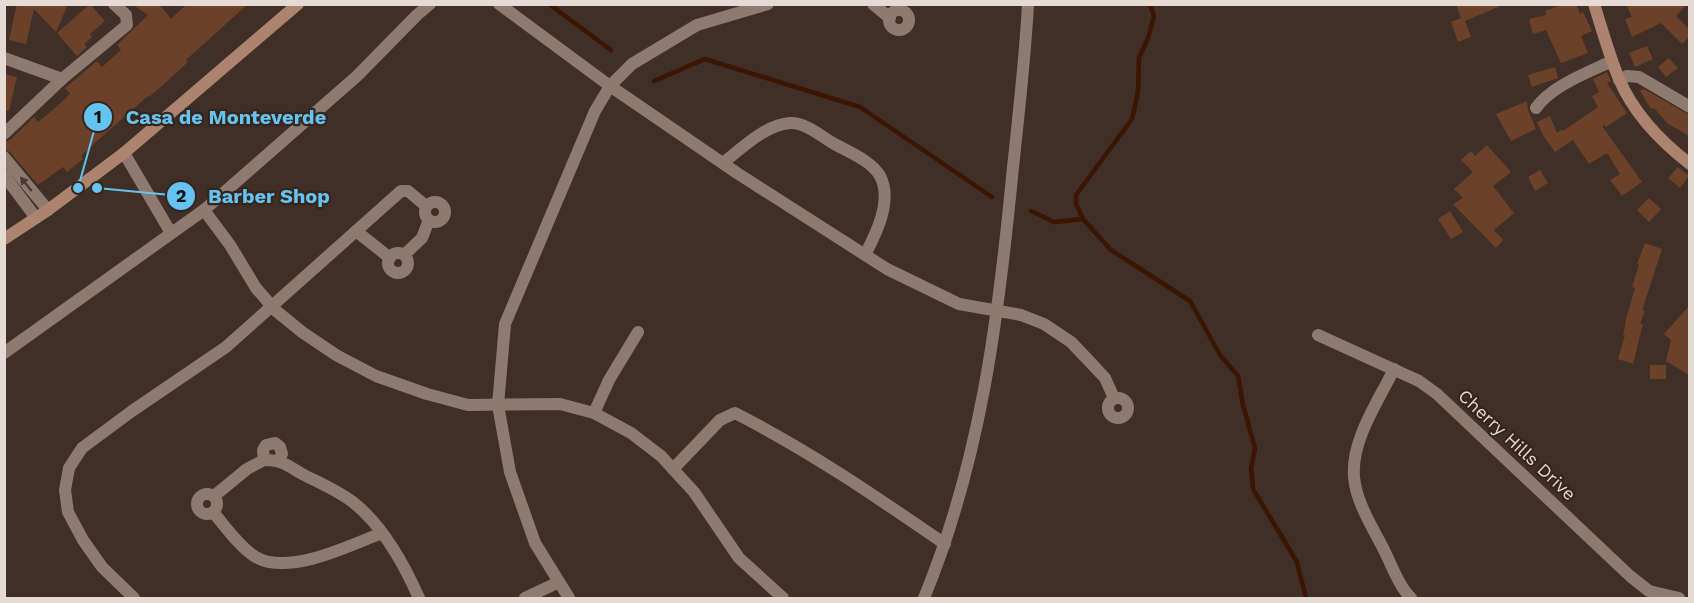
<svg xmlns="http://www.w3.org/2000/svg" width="1694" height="603" viewBox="0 0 1694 603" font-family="'Work Sans',sans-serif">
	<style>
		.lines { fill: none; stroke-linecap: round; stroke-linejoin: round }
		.stream { stroke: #3a1500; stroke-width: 4.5 }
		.building { fill: #6b412a }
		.street { stroke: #8e7a70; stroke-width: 12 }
		.secondary { stroke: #ab836e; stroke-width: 12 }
		.oneway { fill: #4b3a31 }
		.labels { text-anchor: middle; stroke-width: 4.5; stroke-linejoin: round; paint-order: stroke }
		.street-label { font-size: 18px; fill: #e5dad4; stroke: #35251c }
		.leader { fill: none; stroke: #65c4ef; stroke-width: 2 }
		.callout-dot { fill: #65c4ef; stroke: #35251c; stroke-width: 2 }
		.mark-label { font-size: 18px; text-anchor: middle; font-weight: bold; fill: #111 }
		.callout-label { font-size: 20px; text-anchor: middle; font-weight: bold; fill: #65c4ef; stroke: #35251c; stroke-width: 4.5; stroke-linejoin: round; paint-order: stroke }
	</style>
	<rect width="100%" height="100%" fill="#402f26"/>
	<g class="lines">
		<g class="stream">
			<path d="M549,4L611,50"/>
			<path d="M1150,4L1154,16L1148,38L1139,58L1138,92L1132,119L1076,195V204L1083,219L1111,250L1190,301L1220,355L1238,376L1243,405L1255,448L1251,468L1253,489L1297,562L1306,598"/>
			<path d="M654,81L705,59L860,107L992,197"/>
			<path d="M1031,211L1054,222L1083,219"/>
		</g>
	</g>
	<g class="building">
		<path d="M17,4H68L56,32L34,9L26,44L9,40Z"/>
		<path d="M90,4L105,21L90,34L92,37L84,44L87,47L77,56L57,33Z"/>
		<path d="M132,4H159L171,19L187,4H248L186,60L188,62L163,85L149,97L148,96L97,141L81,156L83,159L67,172L63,167L38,185L10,152L4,149V142L10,140L34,117L38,122L55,108L70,94L65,88L97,61L102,67L121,50L117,45L148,15Z"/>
		<path d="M1456,4H1503V5L1465,21L1471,37L1458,42L1451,22L1461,18Z"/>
		<path d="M1564,4H1576L1580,14L1583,12L1592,31L1581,36L1588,53L1561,63L1546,30L1533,34L1529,19L1546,15L1545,11Z"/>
		<path d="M1626,4H1687L1676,16L1689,29V37L1682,44L1661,23L1632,37L1625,19L1632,17Z"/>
		<path d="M1647,46L1653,59L1635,67L1629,53Z"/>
		<path d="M1669,58L1678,68L1666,77L1658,67Z"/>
		<path d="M1555,67L1558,78L1532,87L1528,75Z"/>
		<path d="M1607,72L1611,81L1607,83L1627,113L1606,127L1604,125L1602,126L1642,182L1622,196L1610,180L1620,174L1607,153L1589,164L1573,140L1555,152L1544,137L1537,122L1550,116L1557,133L1562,129L1563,131L1598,107L1592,96L1599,92L1593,79Z"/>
		<path d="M4,74L17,77L9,111L4,110Z"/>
		<path d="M1644,89L1689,115V136L1667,123L1654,108L1651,109L1640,91Z"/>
		<path d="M1527,101L1528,110L1536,129L1511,141L1496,114Z"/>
		<path d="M1487,145L1511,172L1493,186L1514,213L1494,230L1503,240L1496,248L1453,204L1463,198L1454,189L1473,172L1461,160L1471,151L1475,156Z"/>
		<path d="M1678,167L1689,176L1680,188L1668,178Z"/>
		<path d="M1540,170L1548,183L1535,191L1528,177Z"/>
		<path d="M1649,198L1661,209L1649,222L1637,210Z"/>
		<path d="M1450,211L1463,232L1451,239L1438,219Z"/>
		<path d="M1645,243L1662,249L1642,310L1645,311L1640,324H1643L1633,364L1618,359L1625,335H1623L1626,319L1635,288L1632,287L1639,265L1637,264Z"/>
		<path d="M1689,306V375L1666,361L1671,340L1664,334Z"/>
		<rect x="1650" y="365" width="16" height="14"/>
	</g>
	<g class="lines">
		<g class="street">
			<path d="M499,4L610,86L737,173L887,269L959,304L1021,315L1044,324L1071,342L1090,362L1105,378L1114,398"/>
			<path d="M873,4L890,18"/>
			<circle cx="899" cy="20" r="10"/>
			<path d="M4,58L62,79"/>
			<path d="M1619,80L1627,76L1639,77L1690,107"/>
			<path d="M1536,108C1551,86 1589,72 1612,61"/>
			<path d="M4,134L62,79L127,25L126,15L114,4"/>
			<path d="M124,153L171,233"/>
			<path d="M4,157L48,210"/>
			<path d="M723,163C742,148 765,125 790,123C804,122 820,135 831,142C846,151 871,160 880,176C893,200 876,234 865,255"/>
			<path d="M4,175L36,218"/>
			<circle cx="435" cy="212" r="10"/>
			<path d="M204,210L230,245L256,288L275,310L302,332L336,355L376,376L427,394L468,405L560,404L594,413L631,433L661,456L694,492L739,558L783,598"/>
			<path d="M356,231L390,258"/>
			<circle cx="398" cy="263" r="10"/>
			<path d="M404,255L422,238L429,220"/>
			<path d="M1318,335L1419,381L1437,394L1630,576L1649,591L1679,598"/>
			<path d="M4,353L204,210L357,76L417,15L430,4"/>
			<path d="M1394,369C1378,402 1351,440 1354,477C1356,501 1371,525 1382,546C1391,563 1398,585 1411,598"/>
			<circle cx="1118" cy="408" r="10"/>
			<path d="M594,413L609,380L638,332"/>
			<path d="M279,460L282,454L280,447L275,443L266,445L263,450L264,460C284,460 289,467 306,476C322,484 340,492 354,503C384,527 404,564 419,598"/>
			<path d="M673,469L720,420L735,413C811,452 875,496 945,544"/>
			<circle cx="207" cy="504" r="10"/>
			<path d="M214,496L247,469L264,460"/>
			<path d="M213,512C225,526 238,545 254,556C288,577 348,546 382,533"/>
			<path d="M134,598L102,567L83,540L68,512L65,490L69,468L82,448L132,411L226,347L401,191H408L426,206"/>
			<path d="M525,598L559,582"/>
			<path d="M569,598L535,543L510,472L498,405L505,324L595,111L610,86L632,64L697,25L768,4"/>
			<path d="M924,598C980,462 998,322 1012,177C1018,119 1025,62 1028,4"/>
		</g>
		<g class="secondary">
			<path d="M1594,4C1602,29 1609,55 1619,79C1634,114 1660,141 1690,164"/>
			<path d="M4,239L48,210L124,153L298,4"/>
		</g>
	</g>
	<defs><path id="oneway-solid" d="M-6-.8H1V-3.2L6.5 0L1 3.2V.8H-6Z" transform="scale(1.5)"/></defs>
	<use class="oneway" href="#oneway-solid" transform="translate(26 184) rotate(-129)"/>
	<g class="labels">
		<g class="street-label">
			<text transform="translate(1517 445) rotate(43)" y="6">Cherry Hills Drive</text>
		</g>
	</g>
	<path class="leader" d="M78 188L98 117M97 188L181 196"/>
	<g class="callout-dot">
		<circle cx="78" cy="188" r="6"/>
		<circle cx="97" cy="188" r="6"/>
		<circle cx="98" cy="117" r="15"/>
		<circle cx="181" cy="196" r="15"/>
	</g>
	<g class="mark-label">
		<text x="98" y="123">1</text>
		<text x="181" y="202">2</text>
	</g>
	<g class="callout-label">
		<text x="226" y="124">Casa de Monteverde</text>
		<text x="269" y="203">Barber Shop</text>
	</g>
	<rect width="1694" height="603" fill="none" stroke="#e5dad4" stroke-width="12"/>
</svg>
